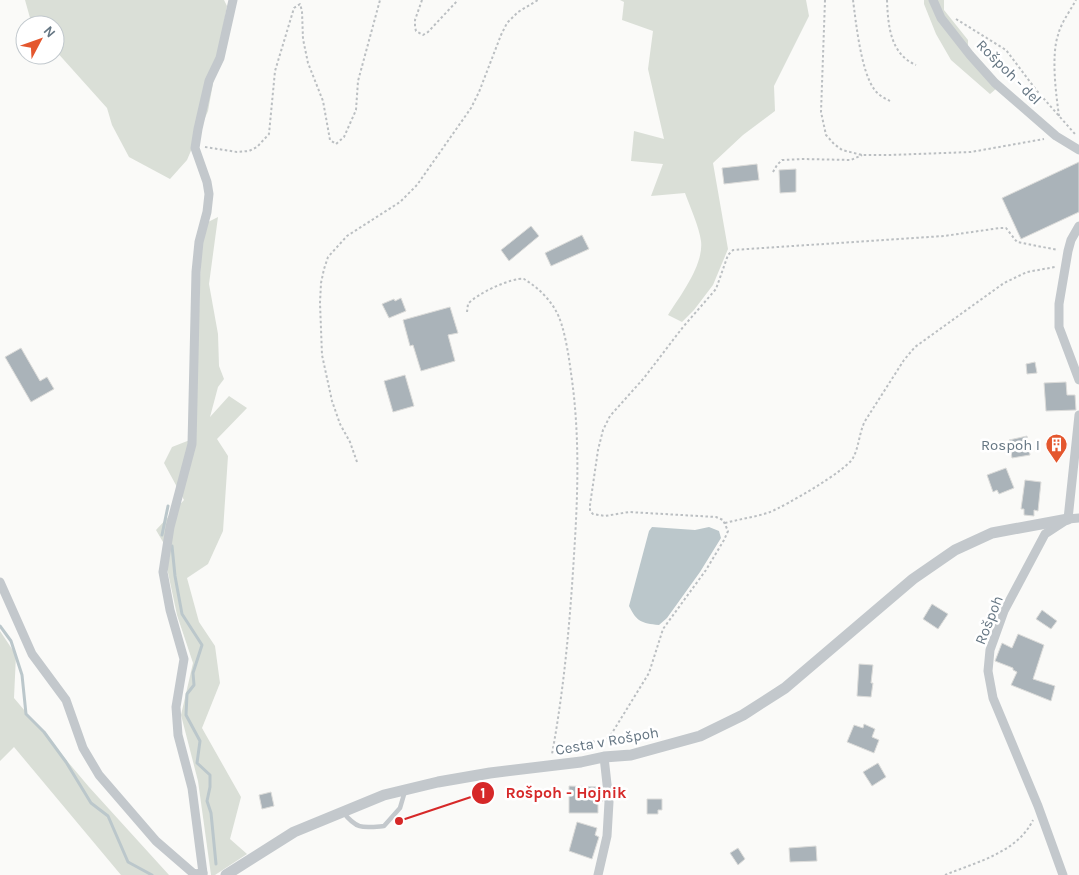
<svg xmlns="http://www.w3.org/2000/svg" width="1079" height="875" viewBox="0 0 1079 875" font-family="Karla,sans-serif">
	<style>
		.green { fill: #dadfd7 }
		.water { fill: #bbc7cb }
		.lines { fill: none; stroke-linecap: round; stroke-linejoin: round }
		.stream { stroke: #bbc7cb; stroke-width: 3 }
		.building { fill: #aab3b9; stroke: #dcdcda }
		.path { stroke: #bbbfc2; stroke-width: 2; stroke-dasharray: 2.5 2.5; stroke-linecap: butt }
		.service { stroke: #c3c8cc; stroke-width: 4.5 }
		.minor { stroke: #c3c8cc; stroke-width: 9 }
		.tertiary { stroke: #c3c8cc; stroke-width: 11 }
		.labels { text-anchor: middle; stroke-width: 5; stroke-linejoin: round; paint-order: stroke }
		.street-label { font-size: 15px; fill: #657683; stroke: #fff }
		.poi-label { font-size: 15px; fill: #657683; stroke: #fff; text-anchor: end }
		.leader { fill: none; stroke: #d62828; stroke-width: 2 }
		.callout-dot { fill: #d62828; stroke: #fff; stroke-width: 2 }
		.mark-label { font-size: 15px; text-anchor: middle; font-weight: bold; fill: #fff }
		.callout-label { font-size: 16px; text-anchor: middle; font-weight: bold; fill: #d62828; stroke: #fff; stroke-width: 5; stroke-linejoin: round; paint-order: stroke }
	</style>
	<rect width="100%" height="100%" fill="#fafaf8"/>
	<g class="green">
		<path d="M25,0H224L227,6L208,111L187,160L170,179L129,157L112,125L107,108L55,50V25H32Z"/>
		<path d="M620,0H806L809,16L774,86L775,111L743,135L713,163L728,249L713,285L694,310L682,322L668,315C680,296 704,265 701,241C699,226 690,207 685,193L651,196L663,164L631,161L634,131L664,139L648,69L653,31L622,20L624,2Z"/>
		<path d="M924,0H944V10L968,40V55L997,88L990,94L951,60L936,34L924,4Z"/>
		<path d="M218,217L209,284L218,334L219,366L224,379L218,387L210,417L229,396L247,408L217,439L228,456L223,531L208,564L187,578L199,622L215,646L220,683L202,728L241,797L230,839L247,854L215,875H211L198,781L181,715L193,663L177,615L167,568L170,554L156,530L184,500L164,463L172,447L195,438L201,248L208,222Z"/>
		<path d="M0,631L16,655L14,698L89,787L169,875H121L14,747L0,761Z"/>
	</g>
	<path class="water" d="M652,527L695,530L709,527L719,531L721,538L700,572L667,618L659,625C641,623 637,622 629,606L649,531Z"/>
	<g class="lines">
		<g class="stream">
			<path d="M162,535L168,506"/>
			<path d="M172,546L175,576L182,614L202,645L193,673L194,685L187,694L186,715L200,741L197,763L210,775V787L207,801L211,813L216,864"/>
			<path d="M0,626L11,641L22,675L26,714L44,732L66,762L91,803L108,816L128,862L152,875"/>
		</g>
	</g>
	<g class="building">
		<path d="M1079,162V212L1021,239L1002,198Z"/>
		<path d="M757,164L759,180L724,184L722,168Z"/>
		<path d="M796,169V192L780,193L779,170Z"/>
		<path d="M531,226L539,236L509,261L501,250Z"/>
		<path d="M582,235L589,249L551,266L545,253Z"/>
		<path d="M401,298L406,311L389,318L382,304L394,299L395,301Z"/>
		<path d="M450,307L458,333L448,335L455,361L421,371L413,345L410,346L403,320Z"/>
		<path d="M21,348L40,381L47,377L54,389L31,402L5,357Z"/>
		<path d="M1035,362L1037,373L1027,374L1026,364Z"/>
		<path d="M405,375L414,406L393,412L384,381Z"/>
		<path d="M1066,382L1067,395H1075L1076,410L1046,411L1044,383Z"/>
		<path d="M1027,436L1030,455L1012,458L1009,440Z"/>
		<path d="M1006,468L1014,488L999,494L997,490L993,492L987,475Z"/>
		<path d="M1025,480L1041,482L1038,511L1034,510V516L1024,515V509H1021Z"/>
		<path d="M932,604L948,614L938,629L923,619Z"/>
		<path d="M1042,610L1057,621L1051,629L1036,619Z"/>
		<path d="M1018,634L1044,645L1033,679L1055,686L1051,701L1011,685L1017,672L1013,670V668L995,661L1002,643L1012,648Z"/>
		<path d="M859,664L873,665L871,683H873L871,697L857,696Z"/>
		<path d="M864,724L875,729L872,737L879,740L874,753L847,742L854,725L863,728Z"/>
		<path d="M878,763L886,777L872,786L863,772Z"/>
		<path d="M569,786L601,787L603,801H598V813H569Z"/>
		<path d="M271,792L274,806L262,809L259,795Z"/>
		<path d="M647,799H662V810H658V814H647Z"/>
		<path d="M577,822L597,828L595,835L599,837L592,859L569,851Z"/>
		<path d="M816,846L817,861L790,862L789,848Z"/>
		<path d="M738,848L745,859L738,865L730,853Z"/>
	</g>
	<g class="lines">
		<g class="path">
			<path d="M422,0L415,20V27L416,31L423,35L428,32L458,0"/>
			<path d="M825,0L821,112L826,135L834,144L842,150L862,155H890L971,152L1044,139"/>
			<path d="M853,0C856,23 861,71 874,89C878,95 884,98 890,101"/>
			<path d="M887,0C888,25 890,54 916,65"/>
			<path d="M956,19L1006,50L1037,91L1075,134"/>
			<path d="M1059,116C1056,94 1051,56 1058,35C1061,23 1070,11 1076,0"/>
			<path d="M205,147L237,152L249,151L257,147L269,134L275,71L294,8L300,4L302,11L303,39L308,63L323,101L330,140L336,144L344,137L356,110L358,81L380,0"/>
			<path d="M773,172L777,165L782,160L803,159L851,160L862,155"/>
			<path d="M467,312L468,304C476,294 512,277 524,279C537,287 549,298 556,311C564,324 569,357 571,373C580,434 578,494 574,555C570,622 564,689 552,754"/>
			<path d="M357,462L350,442L340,424L332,401L322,355L320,303L321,283L324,269L328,257L347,236L400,202L417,185L471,108L479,92L501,35L507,23L518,12L538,0"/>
			<path d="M725,523C740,519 756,517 770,512C785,506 846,471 853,458C859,447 859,433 865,421L904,360L915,347L1004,283L1027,272L1055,267"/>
			<path d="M583,751L586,743L607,739L612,733L649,673L663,629L706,570L724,540L728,531L723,520L716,517L629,512L605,516L593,514L590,511V505L598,450L603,430L610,416L644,378L683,327L716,289L728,255L733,250L944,236L1000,228H1006L1017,242L1058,250"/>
			<path d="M945,875C976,862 1017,853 1033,820"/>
		</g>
		<path class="service" d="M343,812C357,830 363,828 384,826L400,808L405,791"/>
		<g class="minor">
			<path d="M933,0L941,18L970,55L995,83L1056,136L1079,150"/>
			<path d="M1079,226L1071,240L1068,251L1059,304V327L1079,380"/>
			<path d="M1068,519L1079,415"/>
			<path d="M0,582L32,654L66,700L83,748L99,775L156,841L194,874L203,873V875"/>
			<path d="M203,873L192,788L178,735L176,707L184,659L170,610L163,572L170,527L192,444L196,272L199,242L207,212L209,194L207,182L195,148L198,129L209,81L220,58L233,0"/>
			<path d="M598,875L607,836L609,802L604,757"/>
			<path d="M1063,875L1038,806L993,698L988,671L990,650L1004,611L1045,534L1068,519L1079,518"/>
		</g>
		<path class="tertiary" d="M226,875L294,832L384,795L438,782L490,773L581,762L604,757L631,755L700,736L743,715L785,688L913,579L955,550L992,533L1068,519"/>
	</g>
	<defs>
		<symbol id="building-pin" viewBox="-11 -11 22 30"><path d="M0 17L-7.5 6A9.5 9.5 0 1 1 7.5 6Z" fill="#e4572e" stroke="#fff"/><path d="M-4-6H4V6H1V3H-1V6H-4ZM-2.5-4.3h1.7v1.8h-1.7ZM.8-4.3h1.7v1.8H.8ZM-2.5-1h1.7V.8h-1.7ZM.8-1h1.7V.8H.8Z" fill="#fff"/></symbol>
	</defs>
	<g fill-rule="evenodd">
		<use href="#building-pin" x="1044" y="432" width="25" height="34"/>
	</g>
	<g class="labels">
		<g class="street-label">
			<text transform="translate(1009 72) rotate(45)" y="5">Rošpoh - del</text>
			<text transform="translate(989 620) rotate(-68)" y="5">Rošpoh</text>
			<text transform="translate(607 741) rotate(-10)" y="5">Cesta v Rošpoh</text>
		</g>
		<g class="poi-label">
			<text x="1040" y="450">Rospoh I</text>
		</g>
	</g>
	<path class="leader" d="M399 821L483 793"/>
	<g class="callout-dot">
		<circle cx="399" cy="821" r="5"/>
		<circle cx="483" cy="793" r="12"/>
	</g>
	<g class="mark-label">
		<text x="483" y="798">1</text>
	</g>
	<g class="callout-label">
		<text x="566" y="798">Rošpoh - Hojnik</text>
	</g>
	<g transform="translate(40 40) rotate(49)"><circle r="24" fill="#ffffff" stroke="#c1c8cd"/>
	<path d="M0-4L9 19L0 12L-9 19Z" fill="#e4572e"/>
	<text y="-8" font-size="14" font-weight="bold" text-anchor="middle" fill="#657683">N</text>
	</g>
</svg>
